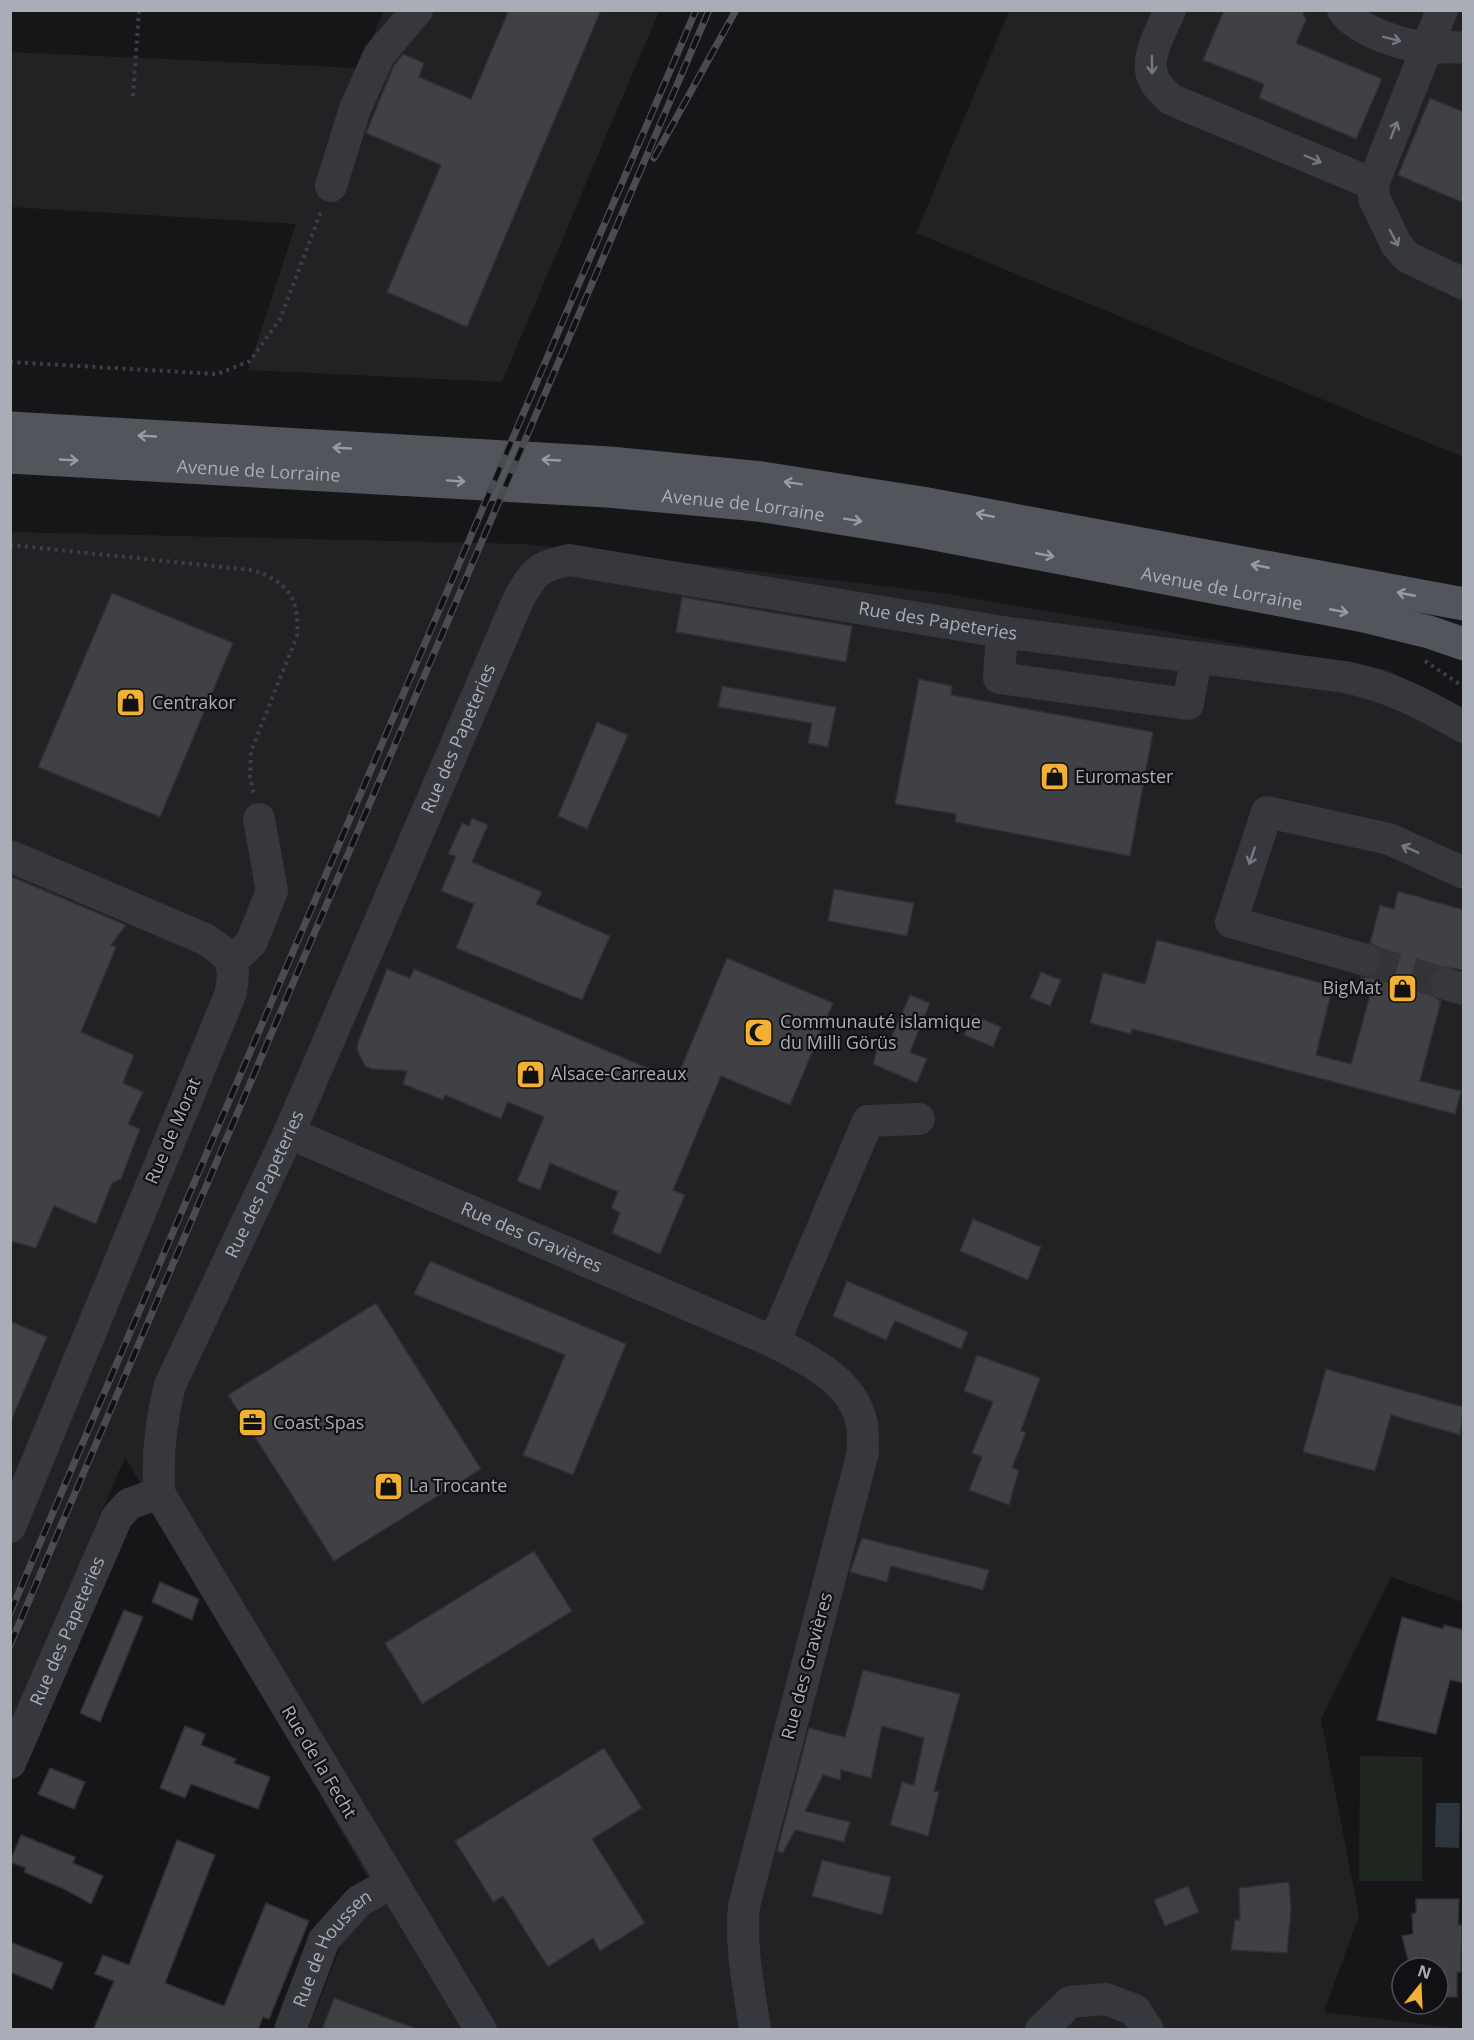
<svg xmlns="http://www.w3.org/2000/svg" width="1474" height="2040" viewBox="0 0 1474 2040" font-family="'Open Sans',sans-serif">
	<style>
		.built { fill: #222225 }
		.green { fill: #1e261f }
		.water { fill: #2c353c }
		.building { fill: #404145; stroke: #303034; stroke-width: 1.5 }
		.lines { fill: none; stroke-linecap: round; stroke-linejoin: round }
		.minor-tunnel { stroke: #333438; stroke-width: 32; stroke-dasharray: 32 16; stroke-linecap: butt }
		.path { stroke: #3d3f44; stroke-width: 4; stroke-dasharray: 3 4.5; stroke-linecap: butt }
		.minor { stroke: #37383d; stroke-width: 32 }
		.major { stroke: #53555c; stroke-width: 33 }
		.rail-casing { stroke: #4a4c52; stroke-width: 7 }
		.rail { stroke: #111113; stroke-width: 4.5; stroke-dasharray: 14; stroke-linecap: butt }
		.oneway { stroke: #757881 }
		.oneway2 { stroke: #979ba6 }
		.labels { text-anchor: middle; stroke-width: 4.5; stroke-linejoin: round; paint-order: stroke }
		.street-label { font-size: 18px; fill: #a8adb8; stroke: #111113 }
		.poi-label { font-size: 18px; fill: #a8adb8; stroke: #111113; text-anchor: start }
	</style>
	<rect width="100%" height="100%" fill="#161618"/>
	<g class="built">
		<path d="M384,11H659L502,382L248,370L296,224L11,207L10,52L358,68Z"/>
		<path d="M1009,11H1463V457L916,233Z"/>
		<path d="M11,532L525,544L942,593L1389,670L1463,723V1602L1391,1577L1321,1719L1359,1915L1324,2012L1463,2029H308L368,1878L125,1457L11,1722Z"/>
	</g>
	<path class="green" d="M1360,1756L1423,1757L1422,1881H1359Z"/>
	<path class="water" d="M1436,1803H1460L1459,1848L1435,1847Z"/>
	<g class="building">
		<path d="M509,10H601L467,327L387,292L441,165L366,133L394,65L403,54L424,63L419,77L471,99Z"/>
		<path d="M1224,10H1302L1306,20L1296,43L1382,79L1356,139L1259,98L1264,84L1203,60Z"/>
		<path d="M1430,98L1464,112V203L1398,175Z"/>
		<path d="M112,593L233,643L160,817L38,767Z"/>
		<path d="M682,597L852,626L846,662L676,632Z"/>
		<path d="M919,679L952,686L951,695L1153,732L1130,856L955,822L956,814L895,804Z"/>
		<path d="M722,686L836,707L828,747L808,743L812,723L718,707Z"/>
		<path d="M597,722L628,735L587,829L558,816Z"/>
		<path d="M472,818L488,825L472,862L542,892L536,904L610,936L582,1000L456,948L474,904L441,891L456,856L448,854L462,823L469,826Z"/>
		<path d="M10,876L126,925L111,945L116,947L81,1032L134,1055L123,1083L143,1092L128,1124L140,1129L121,1179L112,1183L96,1224L54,1206L36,1248L10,1241Z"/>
		<path d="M834,889L914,903L907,936L828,921Z"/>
		<path d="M1398,891L1464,910V970L1441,967L1433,972L1429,980L1428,988L1433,996L1441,1001L1420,1081L1461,1091L1455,1114L1132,1029L1131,1034L1090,1023L1103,973L1145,984L1157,940L1333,986L1316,1055L1351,1064L1370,995L1358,992L1361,977L1370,978L1378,973L1383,964V955L1379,948L1370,943L1380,905L1394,909Z"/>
		<path d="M727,958L833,1003L790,1105L721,1076L673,1190L685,1195L660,1254L612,1233L620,1213L611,1208L618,1192L550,1163L540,1190L517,1181L544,1117L508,1102L501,1119L445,1095L443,1100L403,1084L407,1071L372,1069L365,1066L357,1050L358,1042L387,969L410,978L414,969L676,1080Z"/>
		<path d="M1041,972L1061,980L1050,1006L1030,998Z"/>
		<path d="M910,995L930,1003L910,1052L927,1059L917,1083L873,1064L880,1038L889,1042Z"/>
		<path d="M973,1015L1001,1027L993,1047L964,1035Z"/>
		<path d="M973,1219L1041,1247L1028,1280L960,1251Z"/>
		<path d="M430,1261L626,1344L573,1475L523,1455L565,1355L414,1294Z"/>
		<path d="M847,1281L968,1332L961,1349L895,1321L886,1340L833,1316Z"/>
		<path d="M376,1303L481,1469L334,1561L228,1395Z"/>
		<path d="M10,1321L47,1337L10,1423Z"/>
		<path d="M977,1355L1040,1378L1021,1431L1026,1432L1012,1468L1019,1470L1009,1505L969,1490L982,1457L972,1453L993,1402L964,1391Z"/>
		<path d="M1326,1369L1464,1407L1460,1435L1391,1415L1375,1471L1303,1452Z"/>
		<path d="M862,1538L989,1570L983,1590L891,1566L887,1582L850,1572Z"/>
		<path d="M534,1551L572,1611L422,1704L385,1643Z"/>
		<path d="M160,1582L199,1599L192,1620L152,1602Z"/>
		<path d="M124,1610L143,1617L100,1722L80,1713Z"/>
		<path d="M1402,1617L1443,1629L1444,1625L1464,1630V1683L1450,1680L1436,1734L1377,1720Z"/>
		<path d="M863,1670L960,1694L934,1791L939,1792L928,1836L890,1825L902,1782L914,1785L924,1738L882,1726L871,1778L841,1770L840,1780L823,1775L805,1811L850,1822L844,1842L795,1830L783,1853L777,1851L809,1728L845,1737Z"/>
		<path d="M185,1726L205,1734L201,1745L236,1759L234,1763L270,1777L258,1809L191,1784L185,1798L160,1788Z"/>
		<path d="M604,1748L642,1808L592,1839L645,1923L600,1951L593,1938L548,1967L503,1896L493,1902L455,1841Z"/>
		<path d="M50,1768L85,1782L74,1809L38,1794Z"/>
		<path d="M21,1835L75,1857L73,1863L103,1876L91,1904L64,1889L24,1872L26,1868L10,1862Z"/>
		<path d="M177,1840L215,1855L165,1983L224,2006L266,1903L309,1921L269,2019L263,2017L258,2030H93L114,1981L95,1974L103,1955L129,1965Z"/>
		<path d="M822,1860L891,1877L882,1915L812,1896Z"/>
		<path d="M1289,1882L1291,1910L1287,1953L1231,1950L1235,1920H1240L1239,1888Z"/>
		<path d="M1188,1886L1199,1912L1165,1926L1154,1900Z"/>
		<path d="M1416,1899H1459L1458,1925H1462L1461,1958V1972H1457V1997H1438V1968H1410L1402,1936L1413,1934L1412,1914L1416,1913Z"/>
		<path d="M10,1942L63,1963L52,1989L10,1972Z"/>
		<path d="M334,1998L414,2028V2030H322Z"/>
	</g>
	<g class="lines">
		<path class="minor-tunnel" d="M1366,960L1446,984"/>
		<g class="path">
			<path d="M133,96L139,10"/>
			<path d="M10,362L217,374L250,361L280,319L322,209"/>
			<path d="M10,545L252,570C288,581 300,599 297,636L251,751L250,777L254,795"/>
			<path d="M1425,661L1464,687"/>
		</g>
		<g class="minor">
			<path d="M1170,10C1162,30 1143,59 1154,80C1157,87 1165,93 1170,99L1373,184"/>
			<path d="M1343,10C1357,31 1406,47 1431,48C1442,48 1453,46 1464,48"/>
			<path d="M1442,10L1384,156L1373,184L1374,198L1396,244L1407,257L1464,284"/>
			<path d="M331,186L355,109L379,55L417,10"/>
			<path d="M1002,632L999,678L1188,704L1196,659"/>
			<path d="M10,856L205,939C232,957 237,962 230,995L10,1527"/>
			<path d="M1366,960L1231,922L1267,812L1389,839L1464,873"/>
			<path d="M232,961L251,943L272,891L259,819"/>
			<path d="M1446,984L1464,989"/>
			<path id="s1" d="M289,1133L774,1342C809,1361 853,1380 862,1424C864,1433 862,1443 863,1452L744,1906C740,1949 749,1987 755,2030"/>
			<path d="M774,1342L868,1121L919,1119"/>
			<path id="s2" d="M10,1763L117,1517L129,1504L159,1493"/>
			<path id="s3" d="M290,2030L324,1940L359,1901L391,1883"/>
			<path id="s4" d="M481,2030L159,1493C158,1452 160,1425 170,1385L289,1133L519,598C535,571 538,567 569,560L1002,632L1345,677C1390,686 1425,705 1464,727"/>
			<path d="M1041,2030L1070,2002L1106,1999L1135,2010L1148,2030"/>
		</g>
		<g class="major">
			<path d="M10,428L610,463L762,478L922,503L1464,604"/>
			<path id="s5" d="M10,457L607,491L758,505L919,531L1364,616L1429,632L1464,644"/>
		</g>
		<defs>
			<g id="rail">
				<path d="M654,158L736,10"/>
				<path d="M10,1613L696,10"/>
				<path d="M10,1645L709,10"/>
			</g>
		</defs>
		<use href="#rail" class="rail-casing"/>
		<use href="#rail" class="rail"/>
	</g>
	<defs><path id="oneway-shaft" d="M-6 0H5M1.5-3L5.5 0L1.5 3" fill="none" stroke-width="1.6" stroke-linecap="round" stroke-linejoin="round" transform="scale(1.5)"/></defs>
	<g class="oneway">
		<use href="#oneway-shaft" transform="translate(1392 39) rotate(14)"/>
		<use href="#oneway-shaft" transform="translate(1152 65) rotate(89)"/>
		<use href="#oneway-shaft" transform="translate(1394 130) rotate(-68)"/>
		<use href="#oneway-shaft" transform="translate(1313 159) rotate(23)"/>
		<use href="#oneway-shaft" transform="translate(1394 238) rotate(62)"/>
		<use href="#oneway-shaft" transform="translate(1410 849) rotate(-156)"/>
		<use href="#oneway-shaft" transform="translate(1252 856) rotate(108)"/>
	</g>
	<g class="oneway2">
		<use href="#oneway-shaft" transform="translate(147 436) rotate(-177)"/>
		<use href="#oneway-shaft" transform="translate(342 448) rotate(-177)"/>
		<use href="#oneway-shaft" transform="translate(69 460) rotate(3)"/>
		<use href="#oneway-shaft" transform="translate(551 460) rotate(-177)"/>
		<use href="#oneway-shaft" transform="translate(456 481) rotate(4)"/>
		<use href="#oneway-shaft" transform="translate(793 483) rotate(-171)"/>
		<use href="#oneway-shaft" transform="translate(985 515) rotate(-169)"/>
		<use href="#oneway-shaft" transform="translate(853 520) rotate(9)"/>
		<use href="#oneway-shaft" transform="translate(1045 555) rotate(11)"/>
		<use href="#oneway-shaft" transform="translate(1260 566) rotate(-169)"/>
		<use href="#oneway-shaft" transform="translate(1406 594) rotate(-169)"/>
		<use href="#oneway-shaft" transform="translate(1339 611) rotate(11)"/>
	</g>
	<defs>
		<symbol id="shop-square" viewBox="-11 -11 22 22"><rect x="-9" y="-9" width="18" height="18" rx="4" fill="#f2b134" stroke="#111113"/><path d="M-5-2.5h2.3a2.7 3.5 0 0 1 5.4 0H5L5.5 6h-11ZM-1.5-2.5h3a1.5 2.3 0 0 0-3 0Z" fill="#111"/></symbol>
		<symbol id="mosque-square" viewBox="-11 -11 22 22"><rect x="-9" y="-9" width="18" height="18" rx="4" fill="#f2b134" stroke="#111113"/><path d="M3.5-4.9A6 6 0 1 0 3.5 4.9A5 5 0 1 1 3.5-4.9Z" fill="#111"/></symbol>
		<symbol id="office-square" viewBox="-11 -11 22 22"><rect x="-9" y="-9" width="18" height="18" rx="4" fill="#f2b134" stroke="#111113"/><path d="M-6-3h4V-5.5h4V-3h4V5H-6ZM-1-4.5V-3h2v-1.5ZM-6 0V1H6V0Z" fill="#111"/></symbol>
	</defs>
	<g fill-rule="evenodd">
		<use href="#shop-square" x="114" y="686" width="33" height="33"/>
		<use href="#shop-square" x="1038" y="760" width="33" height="33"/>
		<use href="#shop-square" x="1386" y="972" width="33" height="33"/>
		<use href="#mosque-square" x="742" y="1016" width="33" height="33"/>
		<use href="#shop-square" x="514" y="1058" width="33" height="33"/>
		<use href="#office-square" x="236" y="1406" width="33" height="33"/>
		<use href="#shop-square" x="372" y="1470" width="33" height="33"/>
	</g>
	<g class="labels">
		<g class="street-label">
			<text dy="6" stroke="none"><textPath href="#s5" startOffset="249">Avenue de Lorraine</textPath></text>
			<text dy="6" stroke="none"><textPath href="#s5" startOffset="735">Avenue de Lorraine</textPath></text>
			<text dy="6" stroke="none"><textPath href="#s5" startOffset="1221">Avenue de Lorraine</textPath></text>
			<text dy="6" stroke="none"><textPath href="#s4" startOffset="2036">Rue des Papeteries</textPath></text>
			<text dy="6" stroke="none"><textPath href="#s4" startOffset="1443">Rue des Papeteries</textPath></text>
			<text transform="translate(173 1131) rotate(-67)" y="6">Rue de Morat</text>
			<text dy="6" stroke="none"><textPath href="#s4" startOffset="957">Rue des Papeteries</textPath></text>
			<text dy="6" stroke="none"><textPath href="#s1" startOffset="264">Rue des Gravières</textPath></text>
			<text dy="6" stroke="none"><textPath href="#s2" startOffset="144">Rue des Papeteries</textPath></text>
			<text transform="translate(807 1666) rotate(-75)" y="6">Rue des Gravières</text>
			<text transform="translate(319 1762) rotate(59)" y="6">Rue de la Fecht</text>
			<text dy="6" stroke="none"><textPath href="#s3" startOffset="93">Rue de Houssen</textPath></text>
		</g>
		<g class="poi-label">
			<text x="152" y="709">Centrakor</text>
			<text x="1075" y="783">Euromaster</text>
			<text x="1381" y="994" text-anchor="end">BigMat</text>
			<text x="780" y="1028">Communauté islamique<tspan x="780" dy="21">du Milli Görüs</tspan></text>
			<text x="551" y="1080">Alsace-Carreaux</text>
			<text x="273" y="1429">Coast Spas</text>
			<text x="409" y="1492">La Trocante</text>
		</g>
	</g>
	<rect width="1474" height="2040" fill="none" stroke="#a8adb8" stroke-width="24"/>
	<g transform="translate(1420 1986) rotate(18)"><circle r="28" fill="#111113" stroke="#4d4f55" stroke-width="1.5"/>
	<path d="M0-4.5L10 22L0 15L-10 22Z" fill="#f2b134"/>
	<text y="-9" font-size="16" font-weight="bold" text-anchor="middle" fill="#a8adb8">N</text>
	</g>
</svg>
